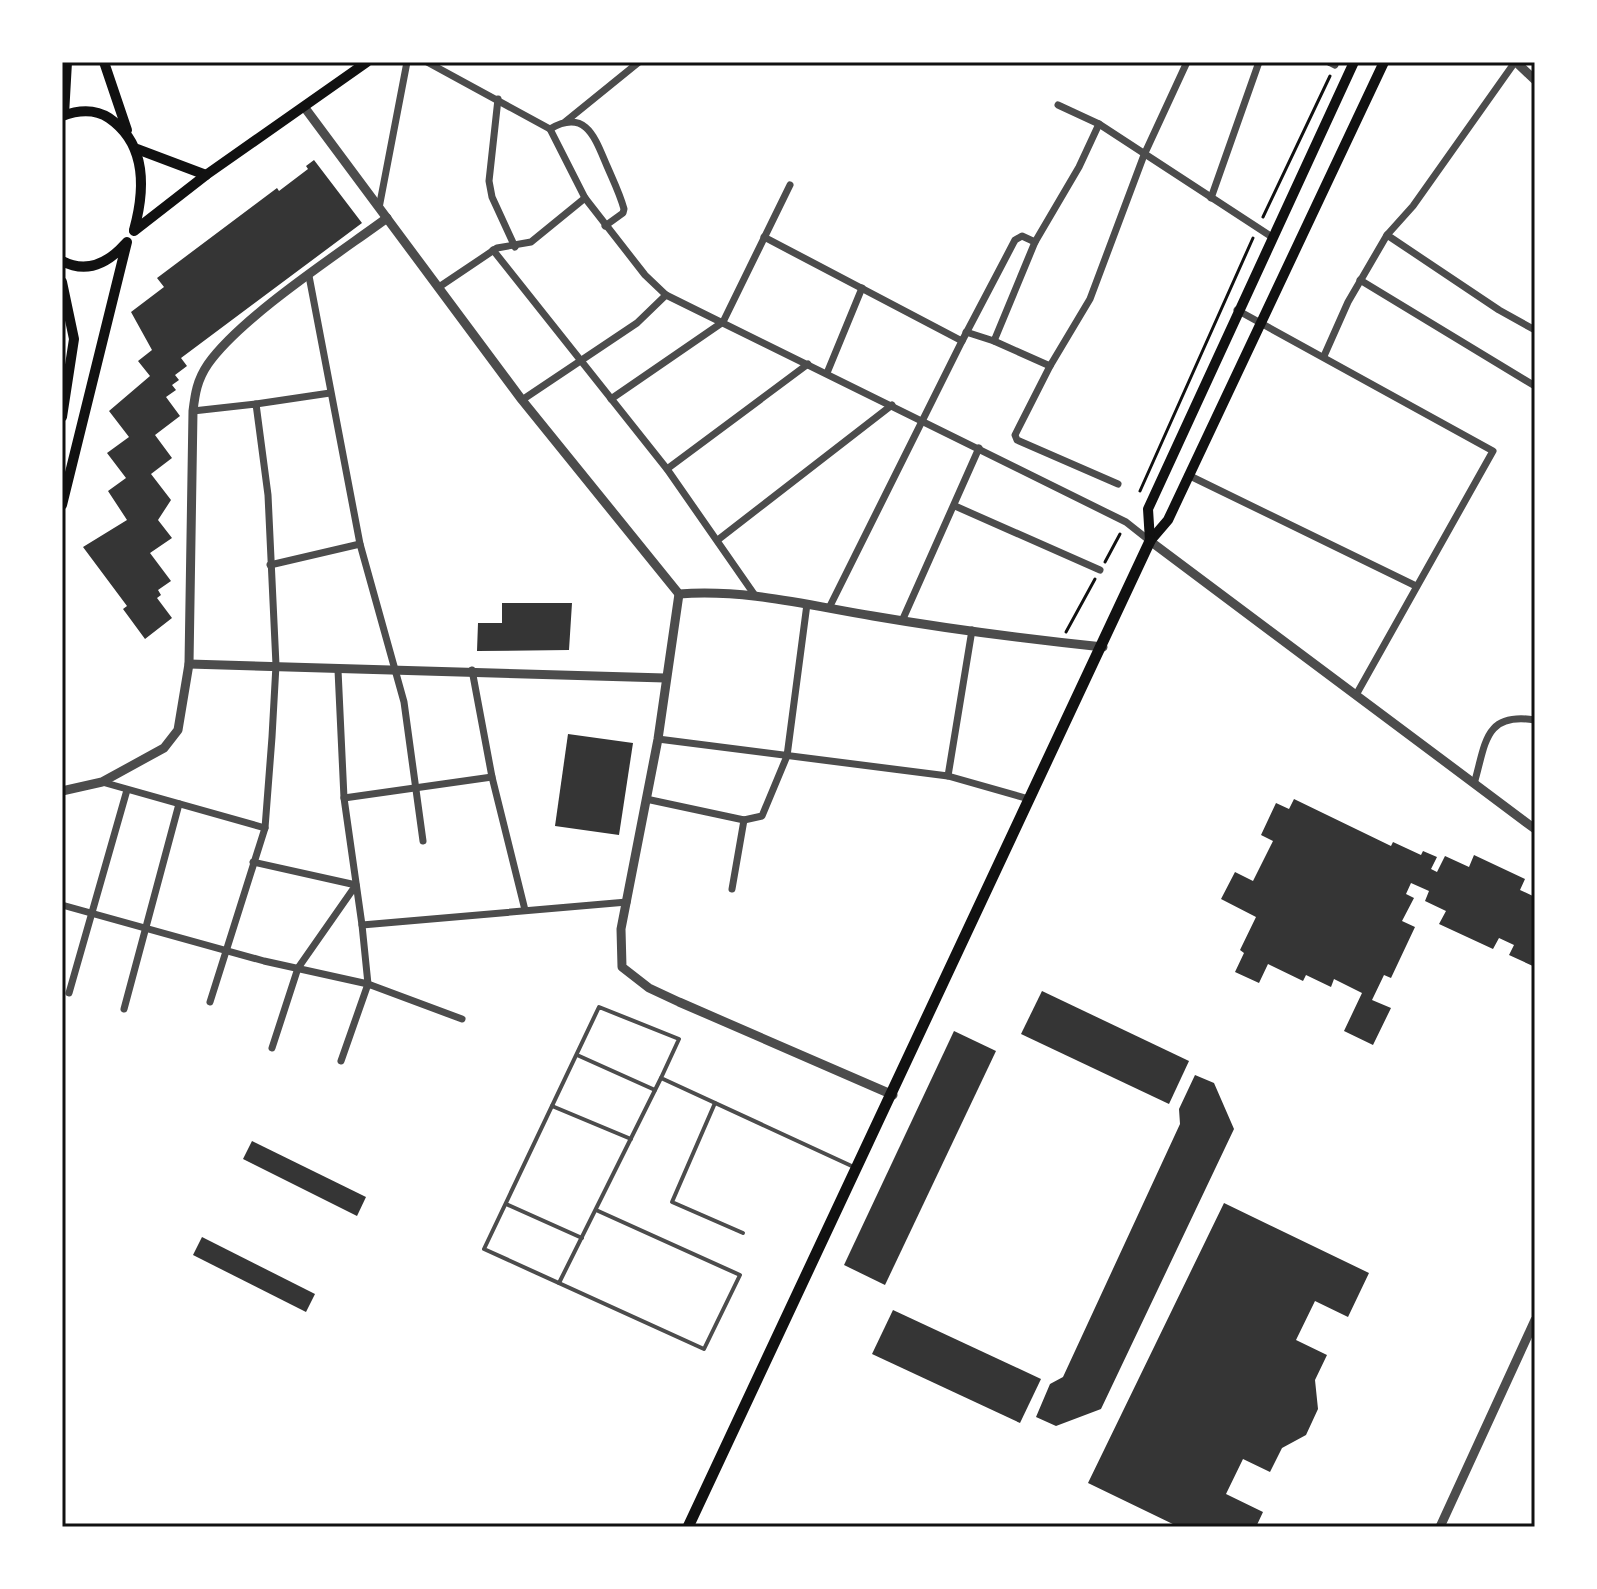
<svg xmlns="http://www.w3.org/2000/svg" width="1597" height="1589" viewBox="0 0 1597 1589" font-family="'Source Sans 3',sans-serif">
	<style>
		.building { fill: #353535 }
		.lines { fill: none; stroke-linecap: round; stroke-linejoin: round }
		.path { stroke: #111; stroke-width: 3 }
		.service { stroke: #4c4c4c; stroke-width: 4 }
		.minor { stroke: #4c4c4c; stroke-width: 7 }
		.tertiary { stroke: #4c4c4c; stroke-width: 9 }
		.secondary { stroke: #111; stroke-width: 10 }
		.primary { stroke: #111; stroke-width: 11 }
		.neatline { fill: none; stroke: #111; stroke-width: 3 }
	</style>
	<rect width="100%" height="100%" fill="#fff"/>
	<g class="building">
		<path d="M314,160L362,223L181,358L187,366L175,375L179,380L172,385L176,390L166,397L180,416L155,435L172,458L151,474L171,500L158,520L172,538L150,553L171,581L158,590L161,595L157,598L172,618L145,639L123,609L127,606L83,547L127,520L108,491L126,478L107,453L129,437L109,411L150,376L138,361L152,350L131,312L164,287L157,278L277,188L279,191L308,169L306,166Z"/>
		<path d="M502,603H572L569,650L477,651L478,623H502Z"/>
		<path d="M568,734L633,743L619,835L555,826Z"/>
		<path d="M1294,799L1391,846L1393,842L1421,855L1423,851L1437,857L1431,869L1437,872L1445,856L1469,867L1474,855L1525,879L1520,890L1535,897V967L1509,955L1514,945L1499,938L1493,949L1439,924L1446,911L1425,901L1429,891L1411,883L1406,894L1414,898L1402,921L1415,927L1391,978L1384,975L1372,1000L1391,1008L1373,1045L1344,1031L1362,993L1334,979L1331,987L1306,975L1303,981L1268,964L1259,983L1235,972L1244,953L1240,950L1256,917L1221,899L1235,872L1253,881L1273,841L1261,835L1276,803L1289,809Z"/>
		<path d="M1042,991L1189,1061L1169,1104L1021,1034Z"/>
		<path d="M954,1031L996,1051L885,1285L844,1265Z"/>
		<path d="M1195,1075L1214,1083L1234,1129L1101,1409L1056,1426L1036,1417L1050,1384L1063,1377L1180,1124L1179,1109Z"/>
		<path d="M252,1141L366,1197L357,1216L243,1159Z"/>
		<path d="M1224,1203L1369,1273L1348,1317L1315,1301L1296,1340L1327,1355L1315,1380L1318,1409L1306,1435L1282,1448L1270,1472L1243,1459L1226,1494L1263,1512L1256,1527H1179L1088,1483Z"/>
		<path d="M202,1237L315,1294L306,1312L193,1255Z"/>
		<path d="M893,1310L1041,1379L1020,1423L872,1354Z"/>
	</g>
	<g class="lines">
		<g class="path">
			<path d="M1263,217L1330,76"/>
			<path d="M1140,491L1253,238"/>
			<path d="M1105,562L1120,534"/>
			<path d="M1066,632L1095,579"/>
		</g>
		<g class="service">
			<path d="M577,1055L655,1090"/>
			<path d="M715,1103L672,1202L743,1233"/>
			<path d="M552,1106L631,1139"/>
			<path d="M506,1204L582,1238"/>
			<path d="M596,1210L740,1275L704,1349L484,1249L599,1007L679,1039L661,1078L856,1168"/>
			<path d="M559,1283L661,1078"/>
		</g>
		<g class="minor">
			<path d="M427,62L550,129L585,198L645,275L666,295L1126,522L1150,541"/>
			<path d="M1329,62L1335,65"/>
			<path d="M1515,62L1413,206L1387,235L1499,310L1535,330"/>
			<path d="M498,99L489,181L492,197L515,247"/>
			<path d="M1058,105L1099,124L1272,237"/>
			<path d="M565,122L639,62"/>
			<path d="M550,129C586,108 595,138 607,166C613,180 620,194 624,209L623,213L605,226"/>
			<path d="M1211,198L1259,62"/>
			<path d="M379,208L407,62"/>
			<path d="M764,237L962,341L1015,240L1022,236L1035,242"/>
			<path d="M493,250L667,469L754,594"/>
			<path d="M309,276L360,544L404,702L423,841"/>
			<path d="M1360,280L1535,386"/>
			<path d="M439,287L497,248L531,242L585,198"/>
			<path d="M1237,310L1493,451L1356,695"/>
			<path d="M966,332L994,341L1035,242L1079,167L1099,124"/>
			<path d="M994,341L1050,366L1090,299L1144,155L1187,62"/>
			<path d="M1324,356L1348,302L1387,235"/>
			<path d="M1050,366L1015,435L1017,440L1118,484"/>
			<path d="M827,373L862,288"/>
			<path d="M611,399L723,322L790,185"/>
			<path d="M522,400L637,323L666,295"/>
			<path d="M256,404L330,393"/>
			<path d="M193,411L256,404L268,495L276,665L272,737L265,828L210,1002"/>
			<path d="M667,469L808,364"/>
			<path d="M1188,475L1416,586"/>
			<path d="M955,506L1100,570"/>
			<path d="M719,539L892,405"/>
			<path d="M270,565L360,544"/>
			<path d="M829,608L962,341"/>
			<path d="M902,621L979,448"/>
			<path d="M338,670L344,798L362,925L627,902"/>
			<path d="M472,670L492,777L525,910"/>
			<path d="M658,739L948,776L1029,799"/>
			<path d="M948,776L972,630"/>
			<path d="M102,782L265,828"/>
			<path d="M1474,784C1486,743 1484,712 1535,720"/>
			<path d="M344,798L492,777"/>
			<path d="M646,799L744,820L762,816L787,756L807,604"/>
			<path d="M253,862L356,885L298,968L272,1048"/>
			<path d="M732,889L744,820"/>
			<path d="M62,905L264,961L368,984L362,925"/>
			<path d="M69,993L127,790"/>
			<path d="M124,1009L179,804"/>
			<path d="M341,1061L368,984L462,1019"/>
		</g>
		<g class="tertiary">
			<path d="M1516,62L1535,80"/>
			<path d="M305,108L522,400L679,594C746,589 807,605 873,616C949,629 1026,639 1103,647"/>
			<path d="M1150,541L1535,829"/>
			<path d="M679,594L658,739L621,929L622,967L649,988L679,1002L893,1095"/>
			<path d="M189,664L665,678"/>
			<path d="M62,791L102,782L164,748L178,730L189,664L193,411C195,394 197,380 208,364C241,317 338,254 387,218"/>
			<path d="M1440,1527L1535,1320"/>
		</g>
		<g class="secondary">
			<path d="M104,62L127,130"/>
			<path d="M64,115L67,62"/>
			<path d="M62,116C78,110 94,108 109,118C147,144 145,190 134,230"/>
			<path d="M137,149L206,175"/>
			<path d="M134,231L206,175L367,62"/>
			<path d="M62,261C87,274 108,263 125,244"/>
			<path d="M62,282L74,339L62,417"/>
			<path d="M62,505L127,242"/>
			<path d="M1150,541L1168,520L1384,62"/>
			<path d="M1150,541L1148,509L1354,62"/>
		</g>
		<path class="primary" d="M688,1527L1150,541"/>
	</g>
	<rect width="1597" height="1589" fill="none" stroke="#ffffff" stroke-width="128"/>
	<rect x="64" y="64" width="1469" height="1461" class="neatline"/>
</svg>
